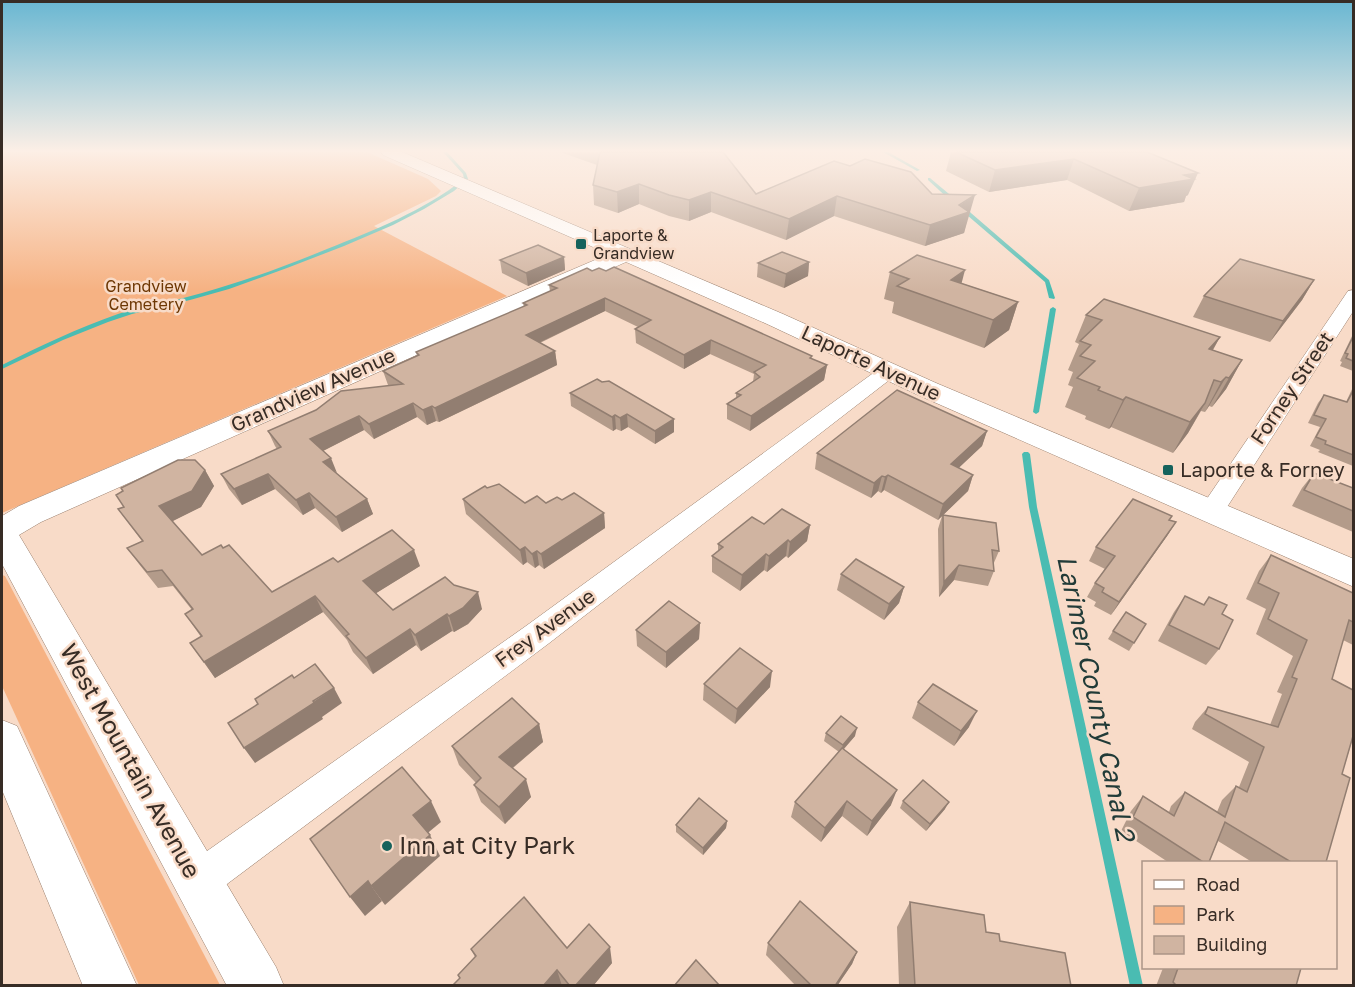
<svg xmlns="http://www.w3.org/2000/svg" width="1355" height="987" viewBox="0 0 1355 987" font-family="'Golos Text',sans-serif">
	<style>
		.green { fill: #f6b283 }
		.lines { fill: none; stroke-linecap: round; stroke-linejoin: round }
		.stream { fill: #4abcb2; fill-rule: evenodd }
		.minor-casing { stroke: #997f6d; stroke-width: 1 }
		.tertiary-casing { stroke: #997f6d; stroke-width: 1 }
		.minor { fill: #fff; fill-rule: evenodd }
		.tertiary { fill: #fff; fill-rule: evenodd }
		.wall { fill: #b39b8a }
		.shaded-wall { fill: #927e71 }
		.building { fill: #d0b4a1; stroke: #927e71; stroke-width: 1.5 }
		.poi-dot { fill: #15625c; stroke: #f8dbc8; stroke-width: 2 }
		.labels { text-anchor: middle; stroke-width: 5; stroke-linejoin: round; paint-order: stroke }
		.far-poi-label { font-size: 16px; fill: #372c25; stroke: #f8dbc8; text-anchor: start }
		.far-park-label { font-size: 16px; fill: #6d3703; stroke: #f8dbc8 }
		.street-label { font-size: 20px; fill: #372c25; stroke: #f8dbc8 }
		.poi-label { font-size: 20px; fill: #372c25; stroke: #f8dbc8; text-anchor: start }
		.near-street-label { font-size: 24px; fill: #372c25; stroke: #f8dbc8 }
		.near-poi-label { font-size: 24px; fill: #372c25; stroke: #f8dbc8; text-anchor: start }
		.near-water-label { font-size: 26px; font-style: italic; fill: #213b38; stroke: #f8dbc8 }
	</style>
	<rect width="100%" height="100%" fill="#f8dbc8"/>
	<g class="green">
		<path d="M2,152H367L428,179L441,191L436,196L374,226L507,296L2,513Z"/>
		<path d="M2,575L5,576L220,985H139L2,686Z"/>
	</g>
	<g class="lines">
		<g class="stream">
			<path d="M443,152H447L466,173L468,179L454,191L424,209L393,225L344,246L287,268L229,289L190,300L132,314L108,322L63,340L2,369V365C40,346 78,328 118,314C146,305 175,301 202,293C245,281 286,266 327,249C375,230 423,211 464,179L463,174Z"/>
			<path d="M883,152H888L920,170L917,171Z"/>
			<path d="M928,178H930L955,199V201H951L928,180Z"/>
			<path d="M960,207H964L1049,280L1055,298L1054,299L1049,298L1045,282L960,209Z"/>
			<path d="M1053,307L1056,309L1039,412L1036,414L1033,412L1050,309Z"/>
			<path d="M1024,452H1028L1030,454L1037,507L1143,986H1130L1029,507L1022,454Z"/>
		</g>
		<defs>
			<g id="minor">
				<path d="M1354,290V310L1220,518L1211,521L1202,518L1198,512L1202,506L1348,291Z"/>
				<path d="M890,364L897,366L900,370L897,374L548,644L211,896L197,902L183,896L177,882L183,868L526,626L883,366Z"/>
			</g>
			<g id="tertiary">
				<path d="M381,152H402L783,314L936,383L1354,559V587L918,395L767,324L626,262L41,522L19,535L276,967L284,986H227L2,564V516L19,506L609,254L383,155Z"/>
				<path d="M2,720L17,726L137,986H83L2,790Z"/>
			</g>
		</defs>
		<use href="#minor" class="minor-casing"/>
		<use href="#tertiary" class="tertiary-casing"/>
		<use href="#minor" class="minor"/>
		<use href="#tertiary" class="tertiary"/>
	</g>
	<g class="wall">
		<path d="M560,152H723L756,194H932L970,215L968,216L964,233L925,246L834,216L786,240L711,212L689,221L669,216L639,204L618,213L594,205L593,185L597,165Z"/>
		<path d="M951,152H1147L1188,195L1186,196L1184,202L1129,211L1067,180L989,192L946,171Z"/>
		<path d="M564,257L565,270L528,286L502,273L500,260Z"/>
		<path d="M809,262L808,276L784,288L757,277L758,263Z"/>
		<path d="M587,268L827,365L824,380L750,431L727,419V404L736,399V393L753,382L754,374L710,354L684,369L636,343L635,329L638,327L605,311L540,343L555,351L557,365L537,375L439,422L436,421L427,425L417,417L374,439L364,430L323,451L336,473L367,499L373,514L342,532L315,508L303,515L275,489L242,505L229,489L221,474L277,449L275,446L268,431L389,386L388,385L383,371L417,356L416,352L524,307L523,303L550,291L549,285Z"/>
		<path d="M890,272L961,283L1018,302L1009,330L984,348L892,313L894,302L884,299Z"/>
		<path d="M1314,280L1302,300L1270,342L1193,317L1204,296Z"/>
		<path d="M1086,315L1220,337L1213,350L1242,360L1226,389L1212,407L1209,406L1205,412L1201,411L1188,433L1173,453L1111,427L1109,429L1085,419L1086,416L1065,407L1073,387L1068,385L1073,372L1068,370L1079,344L1075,342Z"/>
		<path d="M1353,334V371L1340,366L1342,362L1340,361Z"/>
		<path d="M1353,387V466L1318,452L1320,450L1310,446L1320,427L1308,423L1318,403L1324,395L1346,402Z"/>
		<path d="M570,393L674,419V432L655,444L628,427L621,431L616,429L613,431L571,406Z"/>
		<path d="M987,431L982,446L958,468L973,475L968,491L943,515L999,551L993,565L994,571L988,586L954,580L939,597L938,529L942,516L938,520L884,490L881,493L878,491L871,498L815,469L817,453Z"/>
		<path d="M205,470L214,486L201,507L172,521L202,555L272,592L338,562L420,566L376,593L393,610L454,585L482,609L468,624L454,632L452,631L421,651L416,645L373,674L353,652L347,640L323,612L215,678L190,643L201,637L185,614L192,610L173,586L158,588L139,564L127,548L142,541L118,509Z"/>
		<path d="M1314,473L1353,488V532L1292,506L1302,488Z"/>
		<path d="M487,488L525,503H546L562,500L604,513L605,528L544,569L539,565L535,568L527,562L523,565L466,514L463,499Z"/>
		<path d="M1169,520L1176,522L1167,536L1111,615L1094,606L1096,602L1087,597L1095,583L1105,569L1089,561L1096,547Z"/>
		<path d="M764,524L810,525L807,541L788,558L786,556L767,572L764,570L740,591L712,572V556L718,551V544Z"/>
		<path d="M1271,555L1353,593V645L1343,640L1332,679L1353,690V742L1352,741L1342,774L1326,862H1252L1218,841L1209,862H1168L1121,831L1131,811L1143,796L1169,812L1171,806L1185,792L1217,812L1222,800L1236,786L1239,787L1249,762L1192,729L1195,722L1208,707L1270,725L1282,694L1277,692L1293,656L1256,634L1266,609L1246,599L1259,571Z"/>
		<path d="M841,574L904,587L899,603L884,620L837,590Z"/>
		<path d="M1185,596L1203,605L1209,597L1222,614L1219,649L1206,665L1158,641L1174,612Z"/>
		<path d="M700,623L699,639L666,668L637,646L636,630Z"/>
		<path d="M1113,631L1134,643L1129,651L1108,639Z"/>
		<path d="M704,684L770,687L735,724L703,700Z"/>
		<path d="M918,702L969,727L954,746L912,718Z"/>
		<path d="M539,724L543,742L513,768L531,797L505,824L481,802L474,785L476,783L459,765L452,746Z"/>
		<path d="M826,733L855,736L844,749L891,805L867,836L842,816L821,842L791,817L795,802L839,752L824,741Z"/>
		<path d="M903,801L945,809L926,831L900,808Z"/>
		<path d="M727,821L726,828L703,855L676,832V825Z"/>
		<path d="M910,902L986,932L1071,986H899L897,927Z"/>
		<path d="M768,943L857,952L852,964L837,986H796L766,955Z"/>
		<path d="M567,948L612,963L593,986H452L460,978L475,957L471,949Z"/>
		<path d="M1163,968H1301L1296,986H1156Z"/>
	</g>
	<g class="shaded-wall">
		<path d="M1074,159L1067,180L989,192L995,170Z"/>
		<path d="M1198,173L1188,195L1186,196L1184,202L1129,211L1139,188L1184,175Z"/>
		<path d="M639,184V204L618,213L617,192Z"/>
		<path d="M711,192V212L689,221V200Z"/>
		<path d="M975,195L964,233L925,246L930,225Z"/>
		<path d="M837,196L834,216L786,240L789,219Z"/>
		<path d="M564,257L565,270L528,286L526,273Z"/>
		<path d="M809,262L808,276L784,288L786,274Z"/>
		<path d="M965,270L958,297L951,280Z"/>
		<path d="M1314,280L1302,300L1270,342L1283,321Z"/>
		<path d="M605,298V311L528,348L526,335Z"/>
		<path d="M1018,302L1009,330L984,348L993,320Z"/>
		<path d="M1220,337L1204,365L1209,349Z"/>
		<path d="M711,340L710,354L684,369V355Z"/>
		<path d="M555,351L557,365L439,422L435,408Z"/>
		<path d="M1242,360L1226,389L1212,407L1229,378Z"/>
		<path d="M827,365L824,380L750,431L751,416Z"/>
		<path d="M1226,377L1209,406L1205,412L1221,382Z"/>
		<path d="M1126,397L1111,427L1109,429L1123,400Z"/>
		<path d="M413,403L417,417L374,439L369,424Z"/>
		<path d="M1205,403L1188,433L1173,453L1190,422Z"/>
		<path d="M432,406L436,421L427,425L423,410Z"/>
		<path d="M627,414L628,427L621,431L620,418Z"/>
		<path d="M615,415L616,429L613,431L612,417Z"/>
		<path d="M359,416L364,430L317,454L310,439Z"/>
		<path d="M674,419V432L655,444V431Z"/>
		<path d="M987,431L982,446L946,480L951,464Z"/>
		<path d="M331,458L337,473L323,462Z"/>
		<path d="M205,470L214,486L201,507L169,523L159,506Z"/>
		<path d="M268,474L275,489L242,505L234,489Z"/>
		<path d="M888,475L884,490L881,493L885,477Z"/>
		<path d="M973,475L968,491L938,520L943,504Z"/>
		<path d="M882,476L878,491L871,498L874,483Z"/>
		<path d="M309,493L315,508L303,515L296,500Z"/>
		<path d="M367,499L373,514L342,532L336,517Z"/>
		<path d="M604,513L605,528L544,569L541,554Z"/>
		<path d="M1176,522L1167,536L1111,615L1119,602Z"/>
		<path d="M810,525L807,541L788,558L790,542Z"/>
		<path d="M788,540L786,556L767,572L769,556Z"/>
		<path d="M525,547L527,562L523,565L520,550Z"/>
		<path d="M414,550L420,566L370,597L363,581Z"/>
		<path d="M537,551L539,565L535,568L532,554Z"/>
		<path d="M766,554L764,570L740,591L742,575Z"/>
		<path d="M959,565L954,580L939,597L944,582Z"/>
		<path d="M904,587L899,603L884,620L889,604Z"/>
		<path d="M478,592L482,609L468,624L454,632L449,616Z"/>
		<path d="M315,596L323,612L215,678L204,662Z"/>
		<path d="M447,614L452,631L421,651L415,635Z"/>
		<path d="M700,623L699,639L666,668V652Z"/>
		<path d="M410,629L416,645L373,674L366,658Z"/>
		<path d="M772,671L770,687L735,724L737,709Z"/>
		<path d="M334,688L342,703L322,717L323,719L255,763L244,748Z"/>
		<path d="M977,711L969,727L954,746L961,731Z"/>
		<path d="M539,724L543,742L504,775L499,757Z"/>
		<path d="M857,728L855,736L840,753L843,745Z"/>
		<path d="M526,779L531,797L505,824L499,807Z"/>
		<path d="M897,790L891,805L867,836L872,821Z"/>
		<path d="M431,801L441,822L424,836L413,815Z"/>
		<path d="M847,801L842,816L821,842L825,828Z"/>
		<path d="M949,802L945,809L926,831L930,824Z"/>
		<path d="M727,821L726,828L703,855V848Z"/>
		<path d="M430,835L440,856L385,905L371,886Z"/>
		<path d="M368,881L382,901L365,916L350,897Z"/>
		<path d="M610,947L612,963L593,986H575Z"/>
		<path d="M857,952L852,964L837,986H835Z"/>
		<path d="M557,970L562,986H543Z"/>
	</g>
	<g class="building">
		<path d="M600,152H723L756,194L834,161L850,166L865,159L911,172L932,194L975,195L959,205L969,212L930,225L837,196L789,219L711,192L689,200L669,195L639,184L617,192L593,185Z"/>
		<path d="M956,152H1147L1198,173L1184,175L1194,179L1139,188L1074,159L995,170Z"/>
		<path d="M538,245L564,257L526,273L500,260Z"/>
		<path d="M782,252L809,262L786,274L758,263Z"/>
		<path d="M917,255L965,270L951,280L1018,302L993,320L897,286L909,279L890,272Z"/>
		<path d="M1240,259L1314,280L1283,321L1204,296Z"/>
		<path d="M614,267L812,356L810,358L827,365L751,416L727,404L741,395L736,393L760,377L754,372L766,365L711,340L684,355L635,329L651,320L605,298L526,335L555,351L534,361L435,408L432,406L423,410L413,403L369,424L359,416L310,439L331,458L323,462L367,499L336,517L309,493L296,500L268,474L234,489L221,474L281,447L268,431L316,410L341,391L403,384L383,371L419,355L416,352L527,305L523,303L557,288L549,285L587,268L592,271L599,268L606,271Z"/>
		<path d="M1104,299L1220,337L1209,349L1242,360L1229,378L1226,377L1221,382L1214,380L1205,403L1190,422L1126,397L1123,400L1098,390L1100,387L1077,378L1095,361L1080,356L1091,345L1080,341L1102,320L1086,315Z"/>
		<path d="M1353,337V361L1346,358L1348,354L1345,353Z"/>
		<path d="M597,379L602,382L609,381L674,419L655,431L627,414L620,418L615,415L612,417L570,393Z"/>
		<path d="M897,390L987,431L951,464L973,475L943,504L888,475L885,477L882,476L874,483L817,453Z"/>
		<path d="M1353,391V455L1325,444L1326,441L1316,437L1326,419L1314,415L1324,395L1347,402Z"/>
		<path d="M178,460H195L205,470L192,491L159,506L202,555L221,545L223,548L229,545L272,592L333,558L338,562L392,530L414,550L363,581L393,610L445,577L454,585L478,592L463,608L449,616L447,614L415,635L410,629L366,658L346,636L349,634L315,596L204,662L190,643L202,636L185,614L193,609L162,570L147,572L127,548L143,541L118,509L124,507L116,495L123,491L121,488Z"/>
		<path d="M1314,473L1353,488V511L1304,490Z"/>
		<path d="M499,484L525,503L537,496L546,503L557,497L562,500L574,493L604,513L541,554L537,551L532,554L525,547L520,550L463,499L485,486L487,488Z"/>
		<path d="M1133,499L1172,516L1169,520L1176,522L1119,602L1102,592L1104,588L1095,583L1115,556L1096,547Z"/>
		<path d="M782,509L810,525L790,542L788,540L769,556L766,554L742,575L712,556L723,547L718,544L752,517L764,524Z"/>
		<path d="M943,515L996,523L999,551L992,550L994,571L959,565L944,582Z"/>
		<path d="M1271,555L1353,593V622L1349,620L1332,679L1353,690V736L1342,774L1350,778L1326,862H1291L1225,822L1209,862H1203L1133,817L1143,796L1174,816L1185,792L1225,817L1236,786L1247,792L1264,747L1205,714L1208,707L1278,727L1297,679L1292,677L1307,640L1268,619L1279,593L1258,583Z"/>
		<path d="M856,559L904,587L889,604L841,574Z"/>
		<path d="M1185,596L1204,605L1209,597L1227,605L1222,614L1233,620L1219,649L1169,625Z"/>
		<path d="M669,601L700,623L666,652L636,630Z"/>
		<path d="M1126,612L1146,624L1134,643L1113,631Z"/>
		<path d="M740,648L772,671L737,709L704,684Z"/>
		<path d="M315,664L334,688L313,701L314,703L244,748L228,723L258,704L255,699L292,675L294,678Z"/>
		<path d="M933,684L977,711L961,731L918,702Z"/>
		<path d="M512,698L539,724L499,757L526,779L499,807L474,785L481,778L452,746Z"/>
		<path d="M841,716L857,728L843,745L826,733Z"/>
		<path d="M842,748L897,790L872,821L847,801L825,828L795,802Z"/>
		<path d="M402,767L431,801L413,815L430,835L371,886L368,881L350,897L310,839Z"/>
		<path d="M923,780L949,802L930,824L903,801Z"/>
		<path d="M699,798L727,821L703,848L676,825Z"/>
		<path d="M524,897L567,948L589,924L610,947L575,986H570L557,970L543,986H452L460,978L458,975L476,956L471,949Z"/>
		<path d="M800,901L857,952L835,986H812L768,943Z"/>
		<path d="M910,902L984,915L986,932L999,934L1000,941L1065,953L1071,986H915Z"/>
		<path d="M696,960L720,986H674Z"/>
		<path d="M1178,968H1301L1296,986H1177L1173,982Z"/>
	</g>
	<linearGradient id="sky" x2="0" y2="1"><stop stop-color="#69b7d2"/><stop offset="0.52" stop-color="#fcefe6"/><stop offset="1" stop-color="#fcefe6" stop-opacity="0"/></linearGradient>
	<rect width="1355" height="290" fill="url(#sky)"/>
	<g class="poi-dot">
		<rect x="575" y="238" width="12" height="12" rx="3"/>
		<rect x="1162" y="464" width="12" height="12" rx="3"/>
		<circle cx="387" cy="846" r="6"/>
	</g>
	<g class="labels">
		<g class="far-poi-label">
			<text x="593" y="241">Laporte &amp;<tspan x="593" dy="18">Grandview</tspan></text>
		</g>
		<g class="far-park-label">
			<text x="146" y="292">Grandview<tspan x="146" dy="18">Cemetery</tspan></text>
		</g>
		<g class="street-label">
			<text transform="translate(871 363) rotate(25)" y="7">Laporte Avenue</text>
			<text transform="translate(1292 388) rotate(-56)" y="7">Forney Street</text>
			<text transform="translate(313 390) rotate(-24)" y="7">Grandview Avenue</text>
			<text transform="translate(545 628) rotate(-36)" y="7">Frey Avenue</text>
		</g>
		<g class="poi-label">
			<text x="1180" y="477">Laporte &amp; Forney</text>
		</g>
		<g class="near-street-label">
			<text transform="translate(130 761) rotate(61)" y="8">West Mountain Avenue</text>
		</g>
		<g class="near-poi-label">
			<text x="399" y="854">Inn at City Park</text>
		</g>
		<g class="near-water-label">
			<text transform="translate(1096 698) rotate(78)" y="9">Larimer County Canal 2</text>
		</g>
	</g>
	<rect width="1355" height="987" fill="none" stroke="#372c25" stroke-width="6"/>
	<rect x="1142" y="861" width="195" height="108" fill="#f8dbc8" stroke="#ab9587" stroke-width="1.5"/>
	<rect x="1154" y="880" width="30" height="9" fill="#ffffff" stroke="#ab9587" stroke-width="1.5"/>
	<text x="1196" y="891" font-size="18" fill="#372c25">Road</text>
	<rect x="1154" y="906" width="30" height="18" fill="#f6b283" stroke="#ab9587" stroke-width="1.5"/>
	<text x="1196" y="921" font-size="18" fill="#372c25">Park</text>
	<rect x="1154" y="936" width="30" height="18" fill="#d0b4a1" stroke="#ab9587" stroke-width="1.5"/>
	<text x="1196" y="951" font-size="18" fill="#372c25">Building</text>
</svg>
